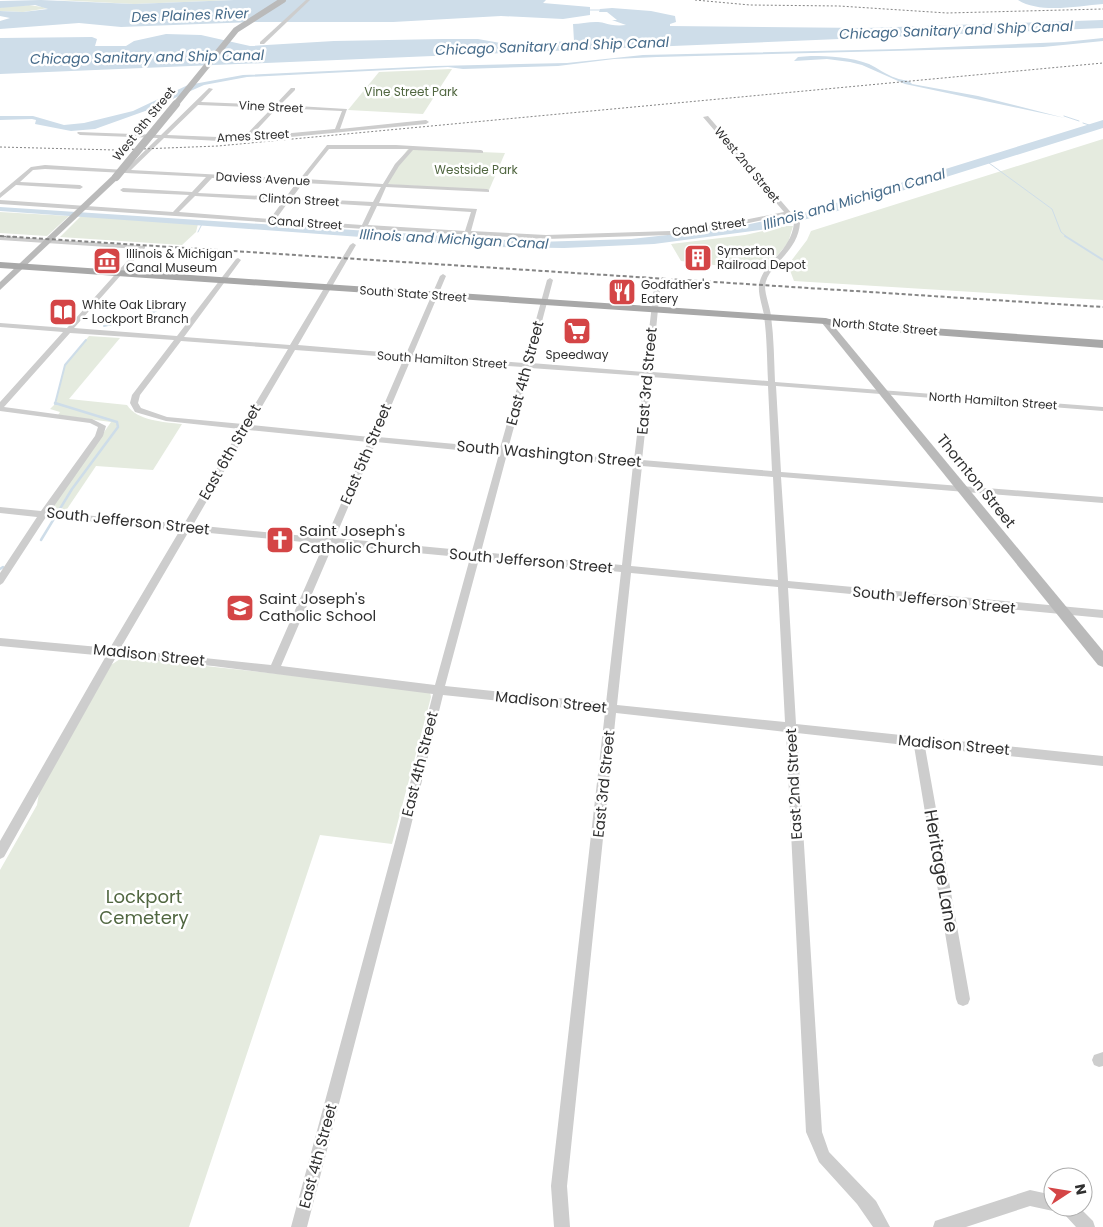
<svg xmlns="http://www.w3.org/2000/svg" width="1103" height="1227" viewBox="0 0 1103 1227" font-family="Poppins,sans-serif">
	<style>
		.green { fill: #e5ebdf }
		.water { fill: #cedde9 }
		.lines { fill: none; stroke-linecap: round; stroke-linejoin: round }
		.stream-far2 { stroke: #cedde9; stroke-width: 1 }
		.stream-far1 { stroke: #cedde9; stroke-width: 2 }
		.stream { stroke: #cedde9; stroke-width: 2.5 }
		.street { fill: #cdcdcd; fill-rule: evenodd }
		.secondary { fill: #bababa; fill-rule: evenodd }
		.primary { fill: #a8a8a8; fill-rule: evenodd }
		.rail-far1 { stroke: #858585; stroke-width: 1; stroke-dasharray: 2 2; stroke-linecap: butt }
		.rail { stroke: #858585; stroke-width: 2; stroke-dasharray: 4 2.5; stroke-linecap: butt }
		.secondary-bridge-far1 { stroke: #bababa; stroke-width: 6 }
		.secondary-bridge { stroke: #bababa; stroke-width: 8 }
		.labels { text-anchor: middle; stroke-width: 5; stroke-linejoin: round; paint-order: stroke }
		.far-park-label { font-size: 12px; fill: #516741; stroke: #fff }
		.far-street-label { font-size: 12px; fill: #303030; stroke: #fff }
		.far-poi-label { font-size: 12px; fill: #303030; stroke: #fff; text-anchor: start }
		.far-water-label { font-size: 14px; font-style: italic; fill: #466b8a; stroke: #fff }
		.street-label { font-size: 15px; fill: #303030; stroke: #fff }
		.poi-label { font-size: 15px; fill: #303030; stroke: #fff; text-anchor: start }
		.near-street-label { font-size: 18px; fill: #303030; stroke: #fff }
		.near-park-label { font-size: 18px; fill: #516741; stroke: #fff }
	</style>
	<rect width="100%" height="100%" fill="#fff"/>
	<g class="green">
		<path d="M57,0H234L134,4Z"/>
		<path d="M29,5L49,8L23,12L0,11V8L3,7Z"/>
		<path d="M452,69L423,114L348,110L379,72Z"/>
		<path d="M1103,139V300L794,281L788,265L807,240L811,231Z"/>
		<path d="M408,149L505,153L489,190L383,184Z"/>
		<path d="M0,212L69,216L47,236L0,233Z"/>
		<path d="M81,216L192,224H198L196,232L182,245L60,237Z"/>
		<path d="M785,226H793L788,243L764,271L681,261L671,244L745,235Z"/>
		<path d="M89,336L120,338L69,399L127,405C137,421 164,422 182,424L153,470L96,466L65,512L50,511L111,422L58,415L60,412L50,409L55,404L65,365Z"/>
		<path d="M123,657L425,690L430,692L431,697L392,844L320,835L189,1227H0V870L37,805L39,793L111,665Z"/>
	</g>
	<g class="water">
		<path d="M41,0L134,4L234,0H546L543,3L590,7V15L563,19L501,16L393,22H253L121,27L79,23L0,29V21L10,18L0,16V11L23,12L48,9L35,5L0,8V1Z"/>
		<path d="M1018,0H1103V4C1078,6 1040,14 1018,0Z"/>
		<path d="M612,8L651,11L675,16L676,22L670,24V26L866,28L1103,20V28L0,74V38L92,37L97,39L95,46H126L134,41L166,34L201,35L250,46L334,41L443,39H478L506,44L574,41L573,24C582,24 595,20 604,23C610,25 617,26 626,25L612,20H617L607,12H599L600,9Z"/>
		<path d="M1103,38V41L1043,47L657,57L614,59L558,66L463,69L448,67L247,77L204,85L148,110L95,129L71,131L35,124L36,120L32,119L0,120V116H33L64,125L84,123L133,111L188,85L243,75L436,66L567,63L643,55L901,49L1064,42Z"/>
		<path d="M811,56C830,56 851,57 869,64C878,68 886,75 896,78C903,81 909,79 912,84L978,96L1065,118L905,84L862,65L850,62L827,59L794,61L798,57Z"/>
		<path d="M1103,120V128L834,212L768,229L654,244L564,248L499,247L0,211V207L537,242L631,239L731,228L807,212Z"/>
	</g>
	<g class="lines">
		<g class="stream-far2">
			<path d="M588,10H602"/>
			<path d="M1064,116L1079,121"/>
			<path d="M1083,123L1089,125"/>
			<path d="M989,163L1052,209L1061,232L1067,237"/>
			<path d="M198,232L203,222"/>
		</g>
		<g class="stream-far1">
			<path d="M1065,236L1103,260"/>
			<path d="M104,326L145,316L159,309"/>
			<path d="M57,404H55L65,365L86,340"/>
		</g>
		<g class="stream">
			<path d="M41,540L72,489L118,427L117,422L55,403"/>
			<path d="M0,569L3,567"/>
		</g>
		<g class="street">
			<path d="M306,0H310L264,44H260V42Z"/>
			<path d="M209,88L213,89L201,102L275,105L291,88H295V90L280,105L347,109L340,129L426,120L429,122L426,124L238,142L164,138L131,170L300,179L327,145H396L481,150L483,151V153L413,150L399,166L388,184L487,189L489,190V192L386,187L379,203L477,209L471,231L546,235L670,231L744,220L784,212L703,117L708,116L800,223C798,253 767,265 765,286C765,295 770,307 771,316C774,338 774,360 775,382L1103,407V411L776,386L781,472L1103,497V503L781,477L788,581L1103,610V618L788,588L796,724L1103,756V766L925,747L970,999L968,1004L963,1006L958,1004L956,999L914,746L797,733L822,1132L829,1152L876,1201L890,1227H873L857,1204L819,1162L806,1132L786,732L616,713L567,1186L570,1227H554L551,1186L605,712L443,695L407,842L307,1227H291L395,842L433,694L213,666L116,657L4,857L0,859V841L106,656L0,646V638L110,648L180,530L46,517L3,583L0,585V573L37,517L0,513V507L41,511L95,436L98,427L90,423L0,411V402L63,332L0,327V323L67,328L138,249L0,240V236L145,246V248L74,328L177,336L236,259L238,258L241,260L184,337L290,345L350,245L353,243L356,245L298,345L406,354L440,276L443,274L446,276L413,354L524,363L547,280L550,278L553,280L531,363L644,372L654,288L657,286L660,288L652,372L768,381C767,360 767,337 764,316C763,307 758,295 759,286C761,263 791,253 794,223L787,215L744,224L670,235L546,239L364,229L0,204V200L173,212L189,195L123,192L120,190L123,188L192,192L206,177L45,169L33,170L20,182L80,185L83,187L80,189L16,185L0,198V193L31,167L45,165L125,170L158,138L80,135L77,133L78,132L161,135ZM198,105L272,108L243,138L167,135ZM277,108L342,111L335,129L250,137ZM329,149H409L395,164L383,184L305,179ZM212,178L297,182L286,197L198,193ZM303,183L381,187L373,202L292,198ZM195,196L283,201L270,219L179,212ZM289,201L371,206L362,225L276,219ZM377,206L471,212L465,231L368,225ZM70,333L174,340L132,395L130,403L135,412L166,421L240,429L184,524L50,512L103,436L106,426L92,419L4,407ZM181,341L288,349L243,424L167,417L141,408L138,403L140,395ZM295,350L404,358L370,437L251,425ZM411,359L523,367L500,448L378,437ZM530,368L644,376L634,460L508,449ZM651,377L768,386L772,471L642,460ZM248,430L368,442L326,538L193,525ZM376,442L499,454L472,551L335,538ZM507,454L633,465L622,565L481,552ZM642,466L773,477L778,580L631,566ZM189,531L324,544L271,665L120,649ZM333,545L470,558L435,685L281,666ZM479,559L621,572L606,703L445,686ZM631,573L778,587L785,722L617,705Z"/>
			<path d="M1103,1052V1066L1099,1067L1094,1065L1092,1060L1094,1055Z"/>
			<path d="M1030,1190L1053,1195V1207H1079L1093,1221L1095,1227H1076L1065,1215L1058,1213L1057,1209L1053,1211L1030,1206L966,1227H933L935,1221L941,1219Z"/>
		</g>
		<g class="secondary">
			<path d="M113,175L120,177L0,290V282Z"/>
			<path d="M825,318L828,319L1103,651V667L1098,665L822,323V319Z"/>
		</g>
		<path class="primary" d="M0,262L825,318L843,322L1103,340V348L843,328L825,324L0,268Z"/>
		<g class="rail-far1">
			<path d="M695,0L750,5L839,6L947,13L1103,9"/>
			<path d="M0,147L115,150L218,146L1103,63"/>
			<path d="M0,236L15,237"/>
		</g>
		<path class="rail" d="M0,236L1103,307"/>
		<path class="secondary-bridge-far1" d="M175,105L236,30L283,0"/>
		<path class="secondary-bridge" d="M116,177L176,104"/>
	</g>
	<defs>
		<symbol id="building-square" viewBox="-11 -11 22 22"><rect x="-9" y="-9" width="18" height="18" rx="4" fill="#d44546" stroke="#fff"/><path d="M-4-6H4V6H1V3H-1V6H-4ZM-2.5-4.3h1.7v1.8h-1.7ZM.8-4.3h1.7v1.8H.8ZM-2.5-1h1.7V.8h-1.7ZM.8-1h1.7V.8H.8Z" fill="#fff"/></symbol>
		<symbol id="museum-square" viewBox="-11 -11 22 22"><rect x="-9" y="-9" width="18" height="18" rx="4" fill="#d44546" stroke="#fff"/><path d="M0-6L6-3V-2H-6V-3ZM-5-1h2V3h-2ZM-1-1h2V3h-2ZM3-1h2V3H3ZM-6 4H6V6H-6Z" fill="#fff"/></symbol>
		<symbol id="restaurant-square" viewBox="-11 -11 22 22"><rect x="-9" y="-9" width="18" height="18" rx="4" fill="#d44546" stroke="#fff"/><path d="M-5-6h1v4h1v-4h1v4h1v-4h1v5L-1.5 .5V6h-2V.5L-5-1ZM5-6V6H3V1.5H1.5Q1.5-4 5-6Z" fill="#fff"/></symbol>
		<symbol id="library-square" viewBox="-11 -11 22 22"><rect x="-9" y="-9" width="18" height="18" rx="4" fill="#d44546" stroke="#fff"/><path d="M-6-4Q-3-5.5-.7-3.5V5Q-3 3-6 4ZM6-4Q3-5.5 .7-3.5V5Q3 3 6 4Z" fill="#fff"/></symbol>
		<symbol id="supermarket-square" viewBox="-11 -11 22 22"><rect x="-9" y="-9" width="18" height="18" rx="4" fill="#d44546" stroke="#fff"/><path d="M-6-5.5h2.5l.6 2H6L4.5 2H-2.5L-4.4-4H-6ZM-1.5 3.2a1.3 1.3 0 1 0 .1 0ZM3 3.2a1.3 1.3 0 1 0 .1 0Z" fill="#fff"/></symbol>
		<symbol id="church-square" viewBox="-11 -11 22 22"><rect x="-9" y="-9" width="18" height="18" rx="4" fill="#d44546" stroke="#fff"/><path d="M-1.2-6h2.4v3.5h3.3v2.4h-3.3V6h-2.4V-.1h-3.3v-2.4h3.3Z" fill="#fff"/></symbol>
		<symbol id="school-square" viewBox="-11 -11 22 22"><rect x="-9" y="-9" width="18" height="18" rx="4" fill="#d44546" stroke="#fff"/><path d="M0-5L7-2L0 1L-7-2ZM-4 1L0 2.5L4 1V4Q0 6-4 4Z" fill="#fff"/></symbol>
	</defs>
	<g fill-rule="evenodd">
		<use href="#building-square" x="682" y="242" width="32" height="32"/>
		<use href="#museum-square" x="91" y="245" width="32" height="32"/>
		<use href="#restaurant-square" x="606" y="276" width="32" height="32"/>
		<use href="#library-square" x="47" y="296" width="32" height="32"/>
		<use href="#supermarket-square" x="561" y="315" width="32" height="32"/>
		<use href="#church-square" x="264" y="524" width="32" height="32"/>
		<use href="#school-square" x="224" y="592" width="32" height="32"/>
	</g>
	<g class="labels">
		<g class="far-park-label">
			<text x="411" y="96">Vine Street Park</text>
			<text x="476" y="174">Westside Park</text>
		</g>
		<g class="far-street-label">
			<text transform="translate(271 107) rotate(3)" y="4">Vine Street</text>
			<text transform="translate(144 124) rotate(-51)" y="4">West 9th Street</text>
			<text transform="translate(253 136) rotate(-3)" y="4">Ames Street</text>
			<text transform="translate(747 165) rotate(50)" y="4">West 2nd Street</text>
			<text transform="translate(263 179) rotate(3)" y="4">Daviess Avenue</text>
			<text transform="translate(299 200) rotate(3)" y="4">Clinton Street</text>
			<text transform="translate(305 223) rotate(4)" y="4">Canal Street</text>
			<text transform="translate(709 227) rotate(-8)" y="4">Canal Street</text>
			<text transform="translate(413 294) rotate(4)" y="4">South State Street</text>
			<text transform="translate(885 327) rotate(5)" y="4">North State Street</text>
			<text transform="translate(442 360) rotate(4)" y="4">South Hamilton Street</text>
			<text transform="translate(993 401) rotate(4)" y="4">North Hamilton Street</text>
		</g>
		<g class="far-poi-label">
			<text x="717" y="255">Symerton<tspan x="717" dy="14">Railroad Depot</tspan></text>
			<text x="126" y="258">Illinois &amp; Michigan<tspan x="126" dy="14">Canal Museum</tspan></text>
			<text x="641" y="289">Godfather's<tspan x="641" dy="14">Eatery</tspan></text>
			<text x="82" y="309">White Oak Library<tspan x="82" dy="14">- Lockport Branch</tspan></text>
			<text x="577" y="359" text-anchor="middle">Speedway</text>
		</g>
		<g class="far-water-label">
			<text transform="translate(190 15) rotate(-2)" y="5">Des Plaines River</text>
			<text transform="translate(956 30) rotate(-2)" y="5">Chicago Sanitary and Ship Canal</text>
			<text transform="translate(552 46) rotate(-2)" y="5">Chicago Sanitary and Ship Canal</text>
			<text transform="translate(147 57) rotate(-1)" y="5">Chicago Sanitary and Ship Canal</text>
			<text transform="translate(854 199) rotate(-16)" y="5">Illinois and Michigan Canal</text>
			<text transform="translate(454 239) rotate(3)" y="5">Illinois and Michigan Canal</text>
		</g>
		<g class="street-label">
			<text transform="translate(525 373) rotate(-75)" y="5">East 4th Street</text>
			<text transform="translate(647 381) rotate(-85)" y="5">East 3rd Street</text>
			<text transform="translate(230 452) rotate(-60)" y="5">East 6th Street</text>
			<text transform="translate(366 454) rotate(-67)" y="5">East 5th Street</text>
			<text transform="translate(549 454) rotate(5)" y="5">South Washington Street</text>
			<text transform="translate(976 481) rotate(51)" y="5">Thornton Street</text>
			<text transform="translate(128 521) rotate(6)" y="5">South Jefferson Street</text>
			<text transform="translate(531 561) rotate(5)" y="5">South Jefferson Street</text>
			<text transform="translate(934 600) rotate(6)" y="5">South Jefferson Street</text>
			<text transform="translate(149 655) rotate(6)" y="5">Madison Street</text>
			<text transform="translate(551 702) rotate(6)" y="5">Madison Street</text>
			<text transform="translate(954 745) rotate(5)" y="5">Madison Street</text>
			<text transform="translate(420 764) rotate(-76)" y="5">East 4th Street</text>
			<text transform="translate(604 784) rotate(-84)" y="5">East 3rd Street</text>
			<text transform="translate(794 784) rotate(-93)" y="5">East 2nd Street</text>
			<text transform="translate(318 1156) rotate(-75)" y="5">East 4th Street</text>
		</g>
		<g class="poi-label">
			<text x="299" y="536">Saint Joseph's<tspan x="299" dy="17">Catholic Church</tspan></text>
			<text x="259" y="604">Saint Joseph's<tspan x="259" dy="17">Catholic School</tspan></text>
		</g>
		<g class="near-street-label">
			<text transform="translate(941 871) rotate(80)" y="6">Heritage Lane</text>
		</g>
		<g class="near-park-label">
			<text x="144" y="903">Lockport<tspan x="144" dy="21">Cemetery</tspan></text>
		</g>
	</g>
	<g transform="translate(1068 1192) rotate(78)"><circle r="24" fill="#ffffff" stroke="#acacac"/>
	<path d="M0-4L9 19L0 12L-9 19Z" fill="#d44546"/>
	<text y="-8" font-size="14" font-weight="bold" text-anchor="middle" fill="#303030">N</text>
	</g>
</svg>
